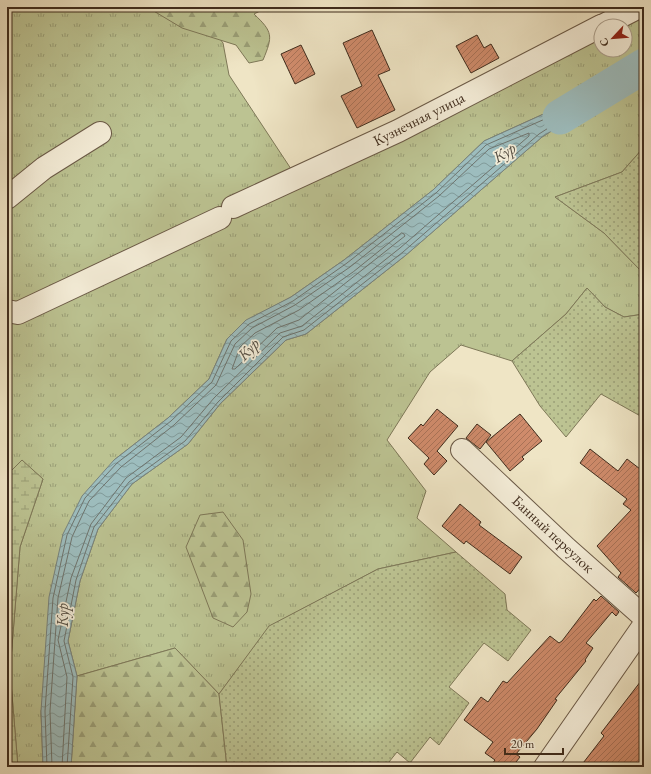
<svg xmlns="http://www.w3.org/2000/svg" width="651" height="774" viewBox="0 0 651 774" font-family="'EB Garamond',serif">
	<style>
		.grass { fill: url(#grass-tufts); stroke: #7e7858 }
		.forest { fill: url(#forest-firs); stroke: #7e7858 }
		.wetland { fill: url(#wetland-marsh); stroke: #7e7858 }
		.garden { fill: url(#garden-dots); stroke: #7e7858 }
		.water { fill: url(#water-waves); stroke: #77837e }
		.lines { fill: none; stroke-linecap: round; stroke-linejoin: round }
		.shore { stroke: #6e746e; stroke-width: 1 }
		.river { stroke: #9dbdbe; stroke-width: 35 }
		.building { fill: url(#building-hatch); stroke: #3f2c1d }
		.minor-casing { stroke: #6b5a47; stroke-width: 24 }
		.minor { stroke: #f5eed9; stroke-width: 22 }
		.labels { text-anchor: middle; stroke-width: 3.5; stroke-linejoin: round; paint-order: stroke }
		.street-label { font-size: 15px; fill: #3f2c1d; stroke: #f5eed9 }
		.water-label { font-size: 16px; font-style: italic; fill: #565045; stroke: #f5eed9 }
	</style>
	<defs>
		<pattern id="grass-tufts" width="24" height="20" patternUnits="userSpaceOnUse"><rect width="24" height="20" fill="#bcc392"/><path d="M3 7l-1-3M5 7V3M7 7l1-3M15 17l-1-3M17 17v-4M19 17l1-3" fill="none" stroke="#9a9f77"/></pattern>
		<pattern id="forest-firs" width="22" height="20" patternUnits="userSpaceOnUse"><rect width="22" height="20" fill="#bcc392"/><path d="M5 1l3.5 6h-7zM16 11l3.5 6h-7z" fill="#9a9f77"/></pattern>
		<pattern id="wetland-marsh" width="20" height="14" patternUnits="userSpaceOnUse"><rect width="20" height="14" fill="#bcc392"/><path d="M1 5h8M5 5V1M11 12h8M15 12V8" fill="none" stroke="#9a9f77"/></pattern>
		<pattern id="garden-dots" width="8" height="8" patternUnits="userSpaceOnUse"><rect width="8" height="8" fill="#bcc392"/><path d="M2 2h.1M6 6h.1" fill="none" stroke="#9a9f77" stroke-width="1.8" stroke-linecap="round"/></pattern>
		<pattern id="water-waves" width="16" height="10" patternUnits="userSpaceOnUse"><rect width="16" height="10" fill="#9dbdbe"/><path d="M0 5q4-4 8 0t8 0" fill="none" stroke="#819a9a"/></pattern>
		<pattern id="building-hatch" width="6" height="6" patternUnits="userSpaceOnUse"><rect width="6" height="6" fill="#cf8b6b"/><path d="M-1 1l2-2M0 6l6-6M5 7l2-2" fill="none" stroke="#a97257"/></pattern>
	</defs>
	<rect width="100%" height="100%" fill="#efe5c5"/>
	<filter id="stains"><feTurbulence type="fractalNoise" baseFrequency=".005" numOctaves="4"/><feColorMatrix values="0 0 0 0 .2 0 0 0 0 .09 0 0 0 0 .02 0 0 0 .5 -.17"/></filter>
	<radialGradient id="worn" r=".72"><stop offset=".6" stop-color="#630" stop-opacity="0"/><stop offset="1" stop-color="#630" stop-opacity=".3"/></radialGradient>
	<g class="grass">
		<path d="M7,7H178L207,22L223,43L229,75L299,181L601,33V50H625V26L644,10V62L601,88L484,141L433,190L344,260L291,297L246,321L227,339L209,379L168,418L114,460L41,711L43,767H18L10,671L20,547L43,479L22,461L7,475Z"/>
		<path d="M644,78V147L622,172L555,197L604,233L644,274V314L624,317L605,307L587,288L566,314L512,361L461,345L430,372L387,440L426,491L417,518L456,552L378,569L270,626L219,694L175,648L77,676L68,641L80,581L98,529L132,484L188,444L220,404L286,340L306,334L406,255L542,137L602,99Z"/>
	</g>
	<g class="forest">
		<path d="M147,7H268L254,14C273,32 273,36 263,60L249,63L236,45L182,28Z"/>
		<path d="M223,512L243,540L251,594L247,612L233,627L213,618L186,547L200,515Z"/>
		<path d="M175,648L219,694L227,767H71L77,676Z"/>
	</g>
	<path class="wetland" d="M22,460L43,479L20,547L10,671L18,767H7V475Z"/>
	<g class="garden">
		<path d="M644,147V274L604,233L555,197L622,172Z"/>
		<path d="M587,288L605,307L624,317L644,314V418L601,394L566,437L540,406L512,361L566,314Z"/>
		<path d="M456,552L505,594L507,610L531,630L508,661L484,643L449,687L469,703L439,745L430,737L410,763L397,752L385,767H227L219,694L269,626L378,569Z"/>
	</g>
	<path class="water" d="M601,88L602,99L542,137L406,255L306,334L286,340L220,404L188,444L132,484L98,529L80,581L68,641L77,676L71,767H43L41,711L49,597L63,534L82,496L114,460L168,418L209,379L227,339L246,320L291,297L344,260L433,190L484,141Z"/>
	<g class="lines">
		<g class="shore">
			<path d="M402,233L404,234L405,236L396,243L299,320L277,328L235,369H232L240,347L255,333L299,310L353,272Z"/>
			<path d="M47,767L45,711L53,598L67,535L85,498L117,463L171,421L212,382L231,341L249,324L293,301L347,263L436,193L486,145L588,100L587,103L539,134L403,252L304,330L283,337L218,402L185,441L129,482L94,527L76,580L64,641L73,677L67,767"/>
			<path d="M52,767L50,711L58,598L72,537L89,501L121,467L174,425L216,385L235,344L252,328L295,305L350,267L439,196L489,149L529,133V136L400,248L302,326L280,333L214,398L181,437L126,478L91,524L71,578L58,640L67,677L62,767"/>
		</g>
		<path class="river" d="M560,117L644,66"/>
	</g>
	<g class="building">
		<path d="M372,30L390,70L378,75L395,110L357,128L341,96L362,86L343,43Z"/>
		<path d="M477,35L484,48L491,44L499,58L471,73L456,46Z"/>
		<path d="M301,45L315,74L295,84L281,54Z"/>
		<path d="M437,409L458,426L437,451L447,461L434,475L424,464L429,458L408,438L421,424L423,426Z"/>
		<path d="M520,414L542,441L522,457L524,459L510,471L486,442Z"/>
		<path d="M477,424L491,435L480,449L466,438Z"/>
		<path d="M590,449L618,471L627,459L644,472V584L636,593L618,577L621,573L597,546L631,510L623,504L627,499L580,463Z"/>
		<path d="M460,504L481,522L479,525L522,557L510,574L466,541L464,544L442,526Z"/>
		<path d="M601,596L619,612L616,616L612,612L586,643L593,648L585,660L586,661L555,699L557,700L537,729L516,754L520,757L512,767H490L495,760L485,753L493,742L464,720L481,697L488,702L503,681L507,683L550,636L559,643L562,641L594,599L596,601Z"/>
		<path d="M644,677V767H580L604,736L601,733Z"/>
	</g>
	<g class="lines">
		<defs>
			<g id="minor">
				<path d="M602,26L639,7"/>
				<path d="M7,198L44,168L100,133"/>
				<path d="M233,207L398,131L601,26"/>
				<path d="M7,311L18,313L220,218"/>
				<path d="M462,450L566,548L644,617"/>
				<path d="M545,767L644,625"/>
			</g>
		</defs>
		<use href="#minor" class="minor-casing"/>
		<use href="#minor" class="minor"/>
	</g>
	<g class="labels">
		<g class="street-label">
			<text transform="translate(419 119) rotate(-27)" y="5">Кузнечная улица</text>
			<text transform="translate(553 534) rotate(43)" y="5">Банный переулок</text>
		</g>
		<g class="water-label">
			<text transform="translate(504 152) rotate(-32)" y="6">Кур</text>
			<text transform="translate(248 349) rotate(-46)" y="6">Кур</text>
			<text transform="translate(62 615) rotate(-90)" y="6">Кур</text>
		</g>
	</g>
	<rect width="651" height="774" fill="none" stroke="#efe5c5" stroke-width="24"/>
	<rect x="8" y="8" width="635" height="758" fill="none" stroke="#3f2c1d" stroke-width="2"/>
	<rect x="12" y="12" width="627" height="750" fill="none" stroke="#3f2c1d"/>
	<g transform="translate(613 38) rotate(244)"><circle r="19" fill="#f5eed9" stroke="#aca08e"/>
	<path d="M0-3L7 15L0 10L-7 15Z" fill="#8f2418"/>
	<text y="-6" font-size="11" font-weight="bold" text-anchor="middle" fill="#3f2c1d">С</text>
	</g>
	<path d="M505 748v6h58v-6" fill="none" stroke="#3f2c1d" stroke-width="2"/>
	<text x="511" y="748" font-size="12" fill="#3f2c1d" stroke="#f5eed9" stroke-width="3" paint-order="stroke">20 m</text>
	<rect width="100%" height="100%" filter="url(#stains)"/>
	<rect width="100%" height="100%" fill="url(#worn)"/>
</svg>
